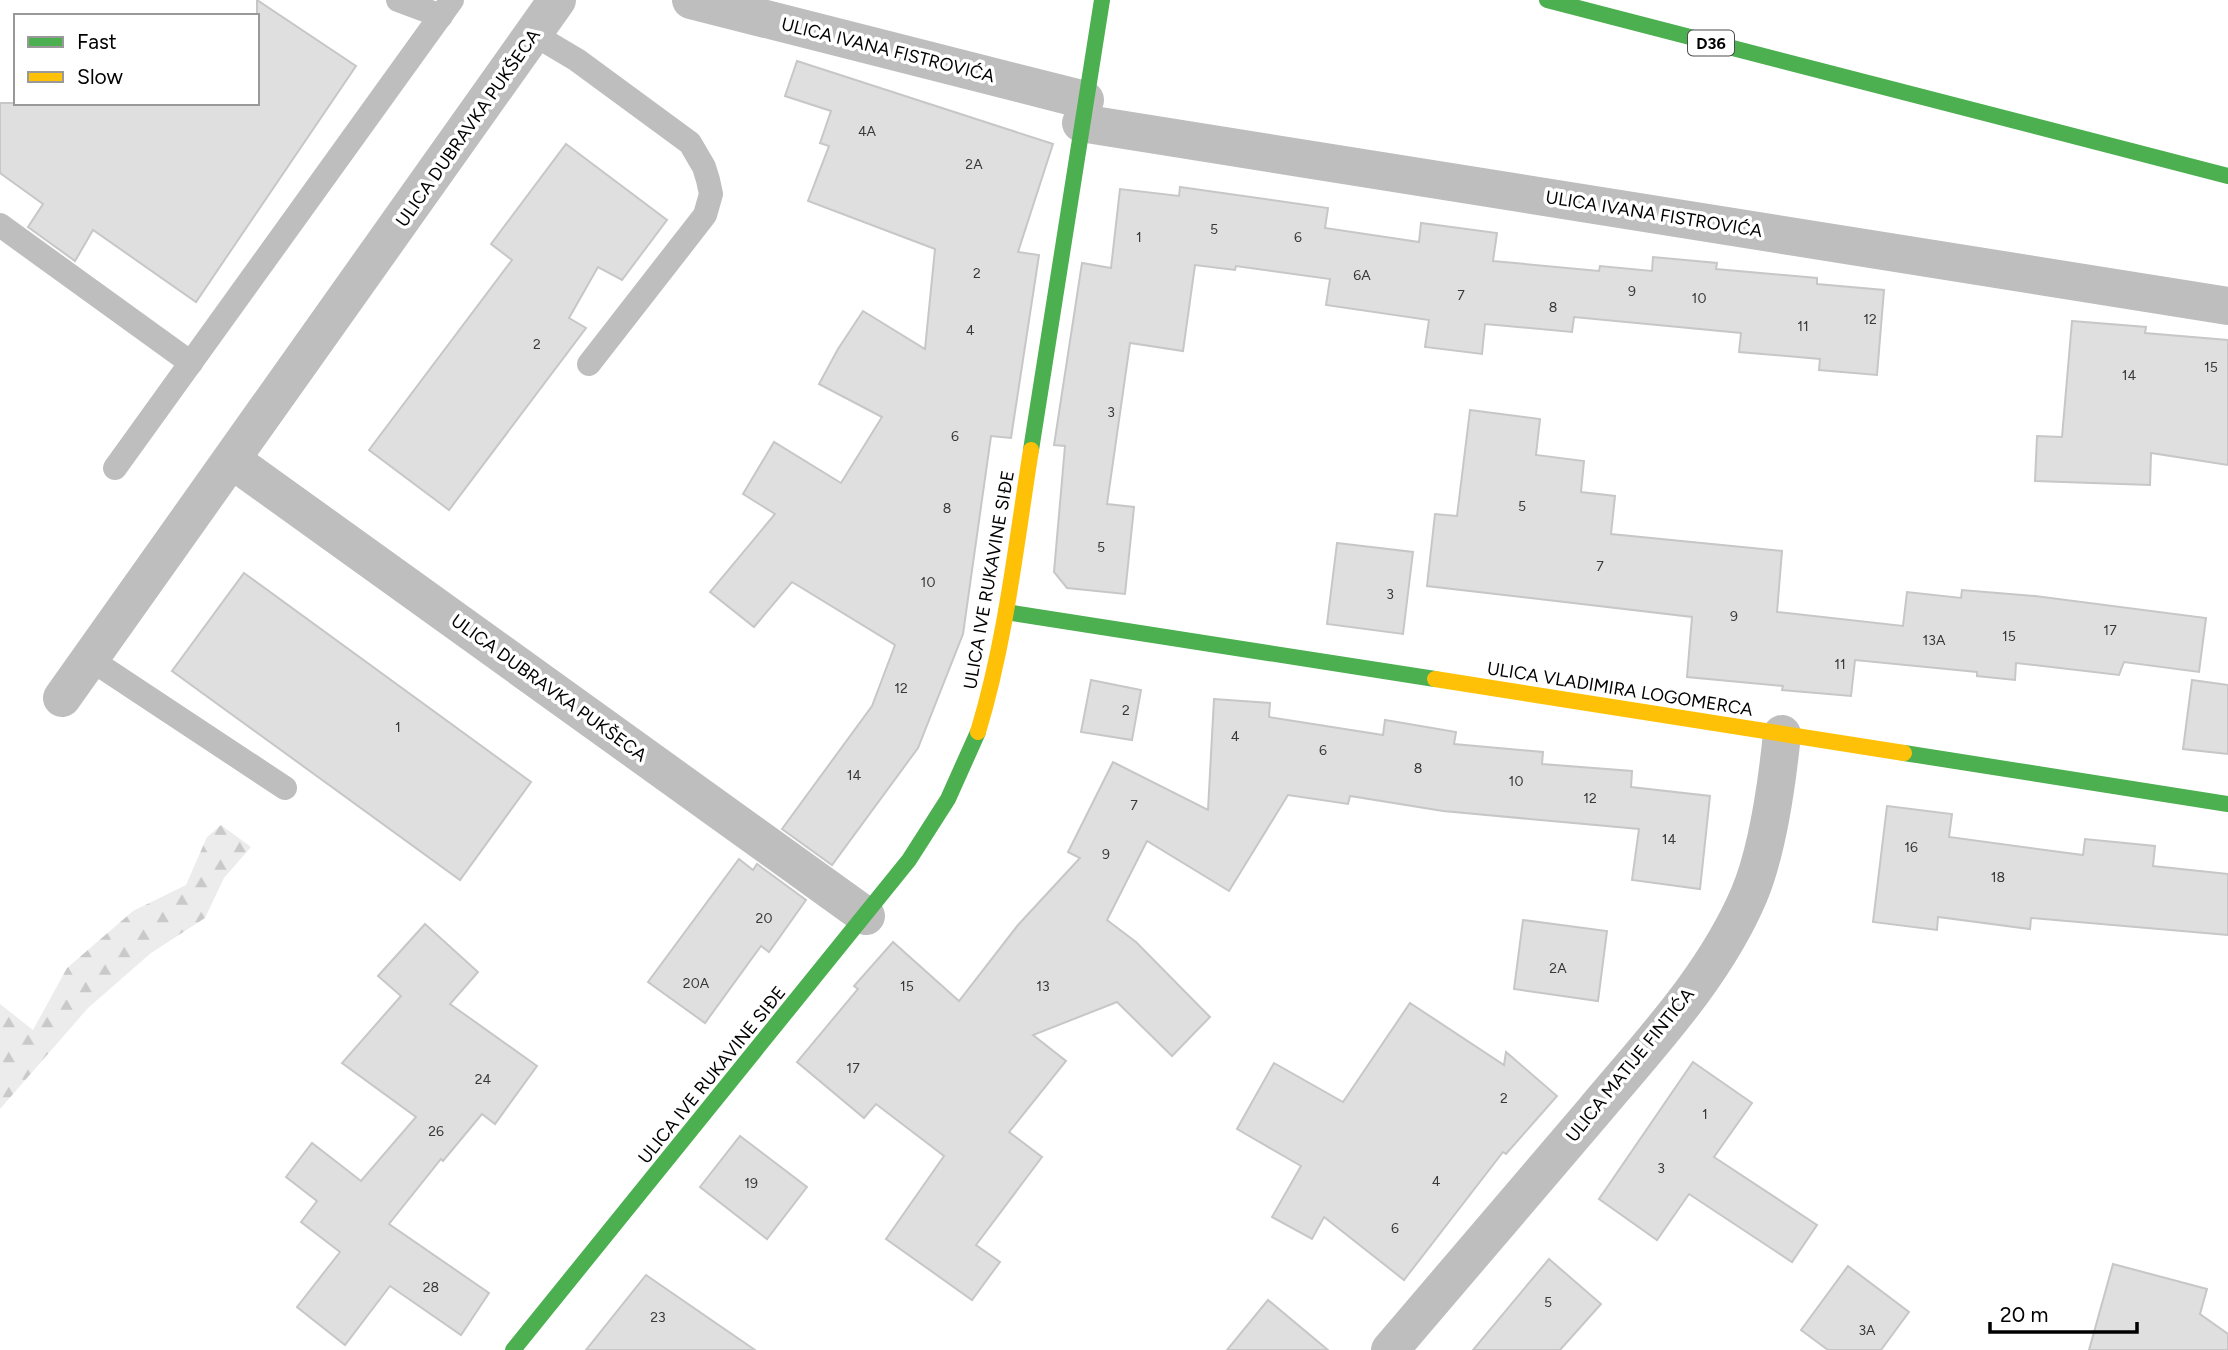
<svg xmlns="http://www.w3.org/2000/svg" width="2228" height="1350" viewBox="0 0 2228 1350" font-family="Figtree,sans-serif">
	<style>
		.forest { fill: url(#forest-firs) }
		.building { fill: #dfdfdf; stroke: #c7c7c7; stroke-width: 2 }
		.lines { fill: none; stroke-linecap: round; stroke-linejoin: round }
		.lane { stroke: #bebebe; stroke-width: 24 }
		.street { stroke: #bebebe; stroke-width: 38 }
		.fast { stroke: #4caf50; stroke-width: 16 }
		.slow { stroke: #ffc107; stroke-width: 16 }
		.labels { text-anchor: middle; stroke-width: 7; stroke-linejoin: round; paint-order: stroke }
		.number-label { font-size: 14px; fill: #383838 }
		.shield { fill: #fff; stroke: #4c4c4c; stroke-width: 2 }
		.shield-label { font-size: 16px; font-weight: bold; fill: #000 }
		.street-label { font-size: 18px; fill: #000; stroke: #fff }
	</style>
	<defs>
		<pattern id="forest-firs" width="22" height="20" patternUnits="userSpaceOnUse" patternTransform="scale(1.75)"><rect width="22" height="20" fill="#ececec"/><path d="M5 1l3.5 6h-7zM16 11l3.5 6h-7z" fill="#c9c9c9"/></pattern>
	</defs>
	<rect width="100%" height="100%" fill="#fff"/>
	<path class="forest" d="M221,825L251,847L224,878L205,918L151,953L88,1008L0,1109V1004L33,1030L67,968L133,911L186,885L207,837Z"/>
	<g class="building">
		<path d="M257,0L356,66L196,302L93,230L75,261L28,227L43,204L0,173V103H257Z"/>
		<path d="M797,61L1053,144L1018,252L1039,255L1011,438L991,436L963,634L918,748L832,865L782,829L872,706L895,645L792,582L754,627L710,592L775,514L743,494L774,442L841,483L882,417L819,384L838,349L863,311L925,349L935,249L808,201L829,146L820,143L831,111L785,96Z"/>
		<path d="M566,144L667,220L622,280L598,267L569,318L586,328L449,510L369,450L512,260L491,244Z"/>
		<path d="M1180,187L1328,208L1325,228L1419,242L1421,223L1497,233L1493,261L1599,271L1600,266L1652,271L1653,257L1717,263L1716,269L1817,278V284L1884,290L1877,375L1819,370L1820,359L1739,352L1741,333L1574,317L1572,332L1485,324L1482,354L1425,347L1429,320L1326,305L1330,279L1236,266L1235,270L1195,265L1183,351L1130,343L1107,504L1134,507L1125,594L1067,588L1054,572L1065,446L1054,445L1082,263L1111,268L1120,189L1179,196Z"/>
		<path d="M2072,321L2146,327L2145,333L2228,340V465L2151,453L2150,485L2035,481L2037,436L2062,437Z"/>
		<path d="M1470,410L1540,419L1536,455L1584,461L1581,492L1615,496L1611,534L1782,551L1777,612L1903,626L1907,592L1961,598L1962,590L2035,596L2206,618L2199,672L2124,662L2119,675L2016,663L2015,680L1977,676V672L1855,660L1851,696L1782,690L1783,686L1687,677L1692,617L1427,586L1435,514L1457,516Z"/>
		<path d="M1337,543L1413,552L1403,634L1327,624Z"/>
		<path d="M244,573L531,782L460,880L172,671Z"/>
		<path d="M1091,680L1141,690L1132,740L1081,732Z"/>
		<path d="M2192,680L2228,685V754L2183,749Z"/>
		<path d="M1214,699L1270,703L1269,717L1383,735L1385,720L1456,732L1454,744L1543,752L1542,764L1632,771L1631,787L1710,796L1700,889L1632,880L1639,829L1443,811L1350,796L1348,804L1288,795L1229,891L1147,841L1107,920L1136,942L1210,1017L1172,1056L1117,1002L1033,1035L1066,1061L1009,1132L1042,1157L976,1245L1000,1262L972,1300L886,1239L944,1156L876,1104L864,1118L797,1062L858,989L854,986L893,942L959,1001L1018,925L1080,858L1068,852L1113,762L1208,810Z"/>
		<path d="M1887,806L1952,814L1949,837L2083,855L2085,839L2155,846L2153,866L2228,874V935L2031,918L2030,929L1938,917L1937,930L1873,922Z"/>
		<path d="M739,859L753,870L757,864L806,900L769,952L761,946L705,1023L648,982Z"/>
		<path d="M1523,920L1607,931L1598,1001L1514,989Z"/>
		<path d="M425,924L478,972L450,1004L537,1066L495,1124L482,1114L443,1161L441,1159L389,1224L489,1293L461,1335L390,1286L345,1345L297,1307L340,1252L301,1222L317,1201L286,1177L312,1143L361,1181L416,1117L342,1063L401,996L378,976Z"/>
		<path d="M1410,1003L1504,1065L1506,1052L1557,1096L1506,1154L1503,1152L1404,1280L1324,1217L1312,1239L1272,1217L1301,1166L1237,1129L1274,1063L1343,1102Z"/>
		<path d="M1693,1062L1752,1103L1714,1157L1817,1225L1792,1262L1689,1194L1657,1240L1599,1199Z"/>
		<path d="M740,1136L807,1187L767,1239L700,1187Z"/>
		<path d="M1549,1259L1601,1304L1560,1350H1473Z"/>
		<path d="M2113,1264L2207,1289L2200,1314L2228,1334V1350H2089Z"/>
		<path d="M1848,1266L1909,1312L1881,1350H1828L1801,1330Z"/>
		<path d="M646,1275L755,1350H586Z"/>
		<path d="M1268,1300L1328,1350H1227Z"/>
	</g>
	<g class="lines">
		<g class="lane">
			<path d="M398,0L441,16"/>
			<path d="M535,35L577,60L690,143L704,167L708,180L711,194L705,215L589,364"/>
			<path d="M0,225L191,363"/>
			<path d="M115,468L452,0"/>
			<path d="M90,659L285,788"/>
		</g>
		<g class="street">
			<path d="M691,0L1085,100"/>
			<path d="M1081,123L2228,306"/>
			<path d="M232,460L866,916"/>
			<path d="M62,698L557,0"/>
			<path d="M1390,1350C1458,1270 1526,1190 1594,1111C1650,1044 1714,977 1749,895C1768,850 1777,783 1782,734"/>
		</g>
		<g class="fast">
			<path d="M1547,0L2228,176"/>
			<path d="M1031,450L1102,0"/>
			<path d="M1006,612L1435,679"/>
			<path d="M1904,753L2228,804"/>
			<path d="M513,1350L909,860L948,799L978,732"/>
		</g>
		<g class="slow">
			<path d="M1435,679L1904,753"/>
			<path d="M978,732C1006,640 1016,544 1031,450"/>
		</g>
	</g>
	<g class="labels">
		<g class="number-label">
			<text x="867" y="136">4A</text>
			<text x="974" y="169">2A</text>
			<text x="1214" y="234">5</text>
			<text x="1139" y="242">1</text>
			<text x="1298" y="242">6</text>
			<text x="977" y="278">2</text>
			<text x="1362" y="280">6A</text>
			<text x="1632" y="296">9</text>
			<text x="1461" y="300">7</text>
			<text x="1699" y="303">10</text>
			<text x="1553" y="312">8</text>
			<text x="1870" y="324">12</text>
			<text x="1803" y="331">11</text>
			<text x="970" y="335">4</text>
			<text x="537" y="349">2</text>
			<text x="2211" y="372">15</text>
			<text x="2129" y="380">14</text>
			<text x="1111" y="417">3</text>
			<text x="955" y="441">6</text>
			<text x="1522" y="511">5</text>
			<text x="947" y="513">8</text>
			<text x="1101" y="552">5</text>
			<text x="1600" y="571">7</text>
			<text x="928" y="587">10</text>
			<text x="1390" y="599">3</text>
			<text x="1734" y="621">9</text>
			<text x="2110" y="635">17</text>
			<text x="2009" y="641">15</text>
			<text x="1934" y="645">13A</text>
			<text x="1840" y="669">11</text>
			<text x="901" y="693">12</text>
			<text x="1126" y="715">2</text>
			<text x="398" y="732">1</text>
			<text x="1235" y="741">4</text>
			<text x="1323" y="755">6</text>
			<text x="1418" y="773">8</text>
			<text x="854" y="780">14</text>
			<text x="1516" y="786">10</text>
			<text x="1590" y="803">12</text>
			<text x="1134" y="810">7</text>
			<text x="1669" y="844">14</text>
			<text x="1911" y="852">16</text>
			<text x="1106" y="859">9</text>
			<text x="1998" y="882">18</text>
			<text x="764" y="923">20</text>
			<text x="1558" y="973">2A</text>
			<text x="696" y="988">20A</text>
			<text x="907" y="991">15</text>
			<text x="1043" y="991">13</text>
			<text x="853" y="1073">17</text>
			<text x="483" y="1084">24</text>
			<text x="1504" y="1103">2</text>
			<text x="1705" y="1119">1</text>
			<text x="436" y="1136">26</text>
			<text x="1661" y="1173">3</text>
			<text x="1436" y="1186">4</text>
			<text x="751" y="1188">19</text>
			<text x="1395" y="1233">6</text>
			<text x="431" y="1292">28</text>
			<text x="1548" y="1307">5</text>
			<text x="658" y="1322">23</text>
			<text x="1867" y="1335">3A</text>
		</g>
		<rect class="shield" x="1688" y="30.5" width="46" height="25" rx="5"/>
		<g class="shield-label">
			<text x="1711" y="49">D36</text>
		</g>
		<g class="street-label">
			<text transform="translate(888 50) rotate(14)" y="6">ULICA IVANA FISTROVIĆA</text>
			<text transform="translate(468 128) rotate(-55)" y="6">ULICA DUBRAVKA PUKŠECA</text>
			<text transform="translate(1654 214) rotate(9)" y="6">ULICA IVANA FISTROVIĆA</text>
			<text transform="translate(989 580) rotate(-80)" y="6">ULICA IVE RUKAVINE SIĐE</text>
			<text transform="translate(549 688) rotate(36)" y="6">ULICA DUBRAVKA PUKŠECA</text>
			<text transform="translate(1620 689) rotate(9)" y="6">ULICA VLADIMIRA LOGOMERCA</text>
			<text transform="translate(1630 1065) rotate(-51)" y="6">ULICA MATIJE FINTIĆA</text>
			<text transform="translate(712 1075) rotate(-51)" y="6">ULICA IVE RUKAVINE SIĐE</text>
		</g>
	</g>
	<rect x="14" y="14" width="245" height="91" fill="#ffffff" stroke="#999999" stroke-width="2"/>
	<rect x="28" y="37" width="35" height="10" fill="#4caf50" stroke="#999999" stroke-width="2"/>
	<text x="77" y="49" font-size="21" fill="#000000">Fast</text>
	<rect x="28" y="72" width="35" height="10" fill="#ffc107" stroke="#999999" stroke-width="2"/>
	<text x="77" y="84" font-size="21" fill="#000000">Slow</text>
	<path d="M1990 1322v10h147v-10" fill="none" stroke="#000000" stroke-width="3.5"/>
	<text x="2000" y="1322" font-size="21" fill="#000000" stroke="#ffffff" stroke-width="5" paint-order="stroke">20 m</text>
</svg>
